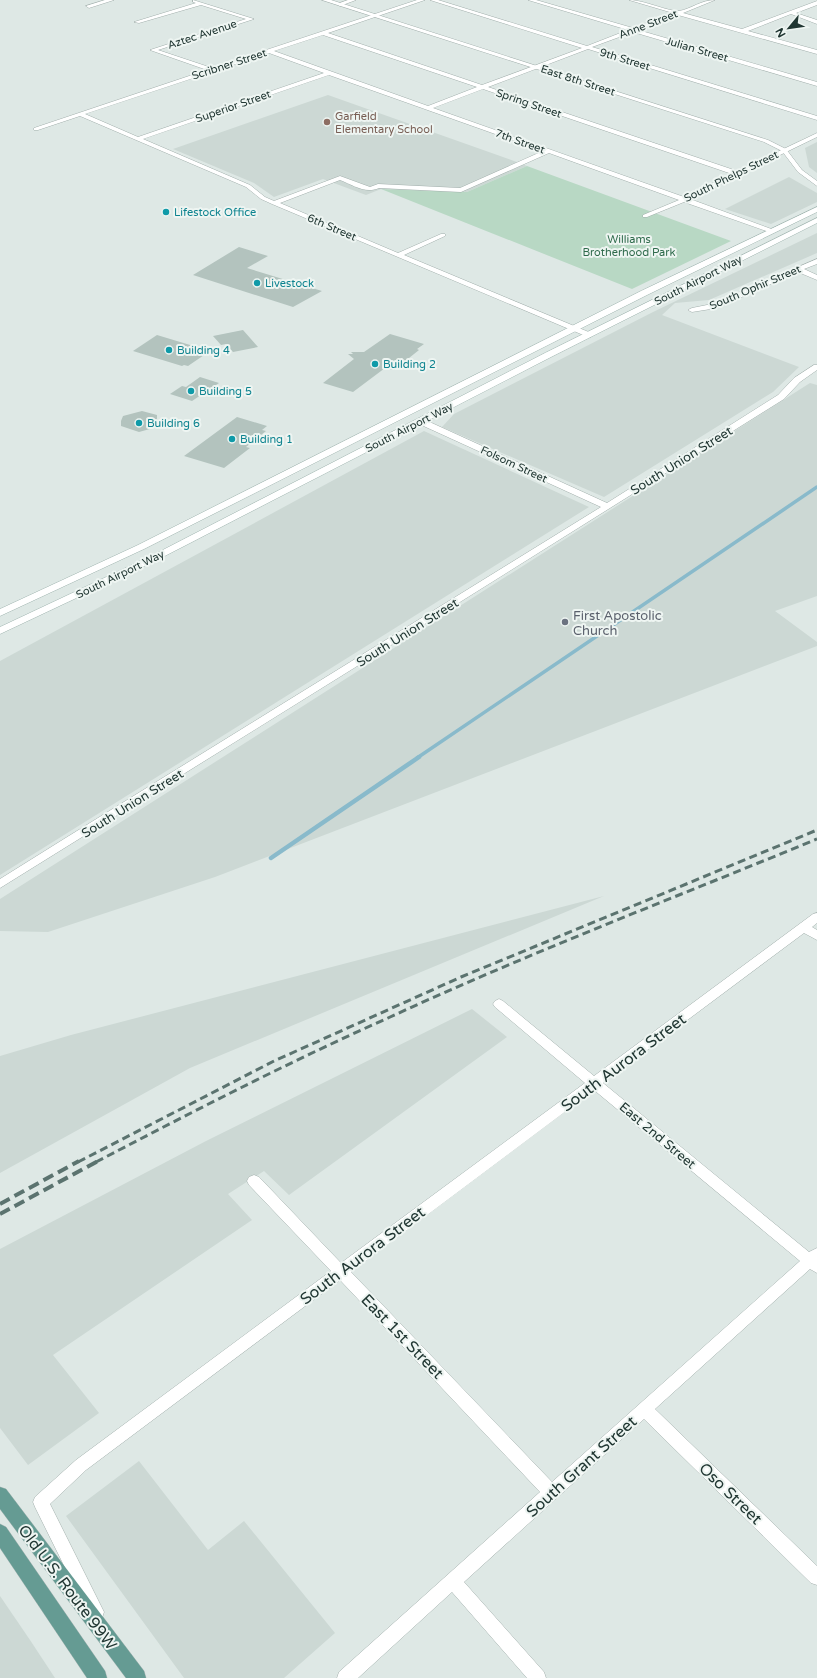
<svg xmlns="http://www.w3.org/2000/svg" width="817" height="1678" viewBox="0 0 817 1678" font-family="'Varela Round',sans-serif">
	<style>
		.built { fill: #ccd8d4 }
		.green { fill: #b8d8c4 }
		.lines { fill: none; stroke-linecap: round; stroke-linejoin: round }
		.stream-far1 { stroke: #89bacb; stroke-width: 3.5 }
		.stream { stroke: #89bacb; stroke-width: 4.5 }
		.building { fill: #b3c3be }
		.minor-casing { stroke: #a2afac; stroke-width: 1 }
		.tertiary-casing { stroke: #a2afac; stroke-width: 1 }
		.secondary-casing { stroke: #9eb3ae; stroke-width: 1 }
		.primary-casing { stroke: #bcc3c2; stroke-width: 1 }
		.minor { fill: #fff; fill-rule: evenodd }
		.tertiary { fill: #fff; fill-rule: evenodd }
		.secondary { fill: #fff; fill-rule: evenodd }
		.primary { fill: #659b93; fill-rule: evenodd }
		.rail-far1 { stroke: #5b736f; stroke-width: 3; stroke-dasharray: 8 4.5; stroke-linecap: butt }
		.rail { stroke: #5b736f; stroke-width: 4; stroke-dasharray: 11 5.5; stroke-linecap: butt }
		.education-dot { fill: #8d6e63; stroke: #eef5f2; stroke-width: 1.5 }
		.culture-dot { fill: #0f9aa8; stroke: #eef5f2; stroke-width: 1.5 }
		.worship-dot { fill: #6b7280; stroke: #eef5f2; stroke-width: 1.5 }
		.labels { text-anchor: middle; stroke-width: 4; stroke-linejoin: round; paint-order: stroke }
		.far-street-label { font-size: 11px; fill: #213733; stroke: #eef5f2 }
		.far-education-label { font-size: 11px; fill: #785e54; stroke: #eef5f2; text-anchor: start }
		.far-culture-label { font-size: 11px; fill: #0d838f; stroke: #eef5f2; text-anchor: start }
		.far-park-label { font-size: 11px; fill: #2e6a4b; stroke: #eef5f2 }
		.street-label { font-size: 13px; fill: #213733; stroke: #eef5f2 }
		.worship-label { font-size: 13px; fill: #5b616d; stroke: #eef5f2; text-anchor: start }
		.near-street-label { font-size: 16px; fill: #213733; stroke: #eef5f2 }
	</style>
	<rect width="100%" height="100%" fill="#dee8e5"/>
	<g class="built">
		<path d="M328,95L514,161L527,166L467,192L381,189L366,195L323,179L274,197L254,183L173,149Z"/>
		<path d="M817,142V173L809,167L805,148Z"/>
		<path d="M789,177L817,193V202L771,224L725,209Z"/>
		<path d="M817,233V253L709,300L675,303L662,315L799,367L773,392L604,497L442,427L454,414L653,312Z"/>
		<path d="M810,383L817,385V596L775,611L817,642V646L215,877L48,932L0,931V899Z"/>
		<path d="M424,431L589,507L0,875V661Z"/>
		<path d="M604,896L190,1068L0,1173V1056L71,1035Z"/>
		<path d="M472,1009L507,1037L289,1195L264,1171L228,1194L252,1220L53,1355L99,1413L28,1465L0,1428V1249L206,1141Z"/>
		<path d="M139,1461L208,1550L244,1521L335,1633L284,1678H184L66,1516Z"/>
		<path d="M0,1596L30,1640L55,1678H0Z"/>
	</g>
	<path class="green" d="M527,166L731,241L632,289L381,189L467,192Z"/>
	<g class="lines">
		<path class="stream-far1" d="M417,758L817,487"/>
		<path class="stream" d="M271,858L419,757"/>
	</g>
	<g class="building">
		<path d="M239,247L268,256L247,268L322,291L293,307L193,275Z"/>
		<path d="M243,330L258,347L233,352L226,344L221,345L213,336Z"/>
		<path d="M390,334L424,344L417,349L419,350L394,370L385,368L353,392L323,383L354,359L348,354H353L351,352H364Z"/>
		<path d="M157,335L210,351L188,366L184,365L182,366L133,351Z"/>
		<path d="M200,377L219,383L192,401L170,394L182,386L186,387Z"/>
		<path d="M142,411L157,415V427L139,432L121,426V421L123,416Z"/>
		<path d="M237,417L267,426L262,430L266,431L246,447L250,448L224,468L184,456Z"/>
	</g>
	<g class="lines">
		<defs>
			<g id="minor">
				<path d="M105,0H114L89,8L86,6Z"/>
				<path d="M193,0L254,19L158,50L212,68L417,0H425L328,33L482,85L582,48L430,0H438L587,46L628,30L528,0H536L633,28L673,13L629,0C644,0 669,12 679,11C691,9 701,0 715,0L683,13L742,29L817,1V5L796,13L817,20V24L791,14L748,31L817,50V54L678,15L638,30L817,82V86L633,32L592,47L817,116V120L588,49L488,87L737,171L815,134L817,133V137L690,199L774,230L775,231L772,233L684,202L647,217H643V215L679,200L549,153L461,192L379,188C365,194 353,185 340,180L280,203L398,253L441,234H445V236L404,255L591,333V337H588L272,204L261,199L246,187L80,116L38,130H34V128L207,70L150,50L246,19L201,5L139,23L134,22L196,3L193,2ZM323,35L477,87L428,106L274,51ZM269,53L324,73L138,137L85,114ZM329,75L543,151L460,188L378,184L370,187L340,176L274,201L265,197L250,185L143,139ZM483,89L732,174L684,197L433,108Z"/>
				<path d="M348,0H356L340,6L337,4Z"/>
				<path d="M817,259V264L804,269L817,275V280L798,272L717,308L692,312L688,310L692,308L712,304Z"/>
				<path d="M814,365H817V370L800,382L784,399L428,622L0,888V879L64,839L601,507L417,423V419H423L607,503L778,395L794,378Z"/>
				<path d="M817,913V923L812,927L817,930V940L804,933L603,1083L809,1252L817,1248V1273L810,1269L655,1409L817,1566V1585L811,1583L644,1419L464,1582L544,1672L546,1678H527L452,1592L358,1678H337L339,1672L540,1492L340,1280L86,1470L50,1504L104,1612L102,1618L96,1620L90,1618L35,1507L33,1502L35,1497L76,1460L331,1271L249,1185L247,1181L249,1177L254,1175L259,1177L341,1263L585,1083L495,1007L493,1004L495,1001L499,999L503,1001L594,1076L813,914ZM594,1090L800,1261L552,1482L351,1272Z"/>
			</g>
			<path id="tertiary" d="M322,0H331L768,140L786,149L802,170L817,181V186L798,172L782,151L764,142Z"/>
			<g id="secondary">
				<path d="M817,207V212L647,295L144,549L0,616V609L138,545L641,291Z"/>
				<path d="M817,218V223L551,357L159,559L0,634V627L153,555L545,353Z"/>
			</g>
			<g id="primary">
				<path d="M0,1487L6,1489L144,1671L146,1678H126L0,1509Z"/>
				<path d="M0,1524L6,1527L105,1671L107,1678H87L0,1548Z"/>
			</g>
		</defs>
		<use href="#minor" class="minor-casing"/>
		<use href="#tertiary" class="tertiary-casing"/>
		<use href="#secondary" class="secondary-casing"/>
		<use href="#primary" class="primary-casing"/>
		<use href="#minor" class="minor"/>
		<use href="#tertiary" class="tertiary"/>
		<use href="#secondary" class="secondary"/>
		<use href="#primary" class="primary"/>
		<g class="rail-far1">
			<path d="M78,1162L274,1061L461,977L817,830"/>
			<path d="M96,1162C192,1112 289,1062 388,1018C529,953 674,898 817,839"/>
		</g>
		<g class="rail">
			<path d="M0,1204L79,1161"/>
			<path d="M0,1214L98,1161"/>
		</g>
	</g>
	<circle class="education-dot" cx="327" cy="122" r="4"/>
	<g class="culture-dot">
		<circle cx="166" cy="212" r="4"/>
		<circle cx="257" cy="283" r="4"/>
		<circle cx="169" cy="350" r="4"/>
		<circle cx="375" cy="364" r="4"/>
		<circle cx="191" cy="391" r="4"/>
		<circle cx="139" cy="423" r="4"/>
		<circle cx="232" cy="439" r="4"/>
	</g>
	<circle class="worship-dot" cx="565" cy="622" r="4"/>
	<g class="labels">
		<g class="far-street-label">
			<text transform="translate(648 24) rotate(-21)" y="4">Anne Street</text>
			<text transform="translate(202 34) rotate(-18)" y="4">Aztec Avenue</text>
			<text transform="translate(697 49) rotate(16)" y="4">Julian Street</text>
			<text transform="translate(625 59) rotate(17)" y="4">9th Street</text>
			<text transform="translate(229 64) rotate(-18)" y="4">Scribner Street</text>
			<text transform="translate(578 80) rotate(18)" y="4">East 8th Street</text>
			<text transform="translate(529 103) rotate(19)" y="4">Spring Street</text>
			<text transform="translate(233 106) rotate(-19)" y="4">Superior Street</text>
			<text transform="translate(520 141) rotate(20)" y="4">7th Street</text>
			<text transform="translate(731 176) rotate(-26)" y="4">South Phelps Street</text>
			<text transform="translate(332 227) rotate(23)" y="4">6th Street</text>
			<text transform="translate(698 280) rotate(-27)" y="4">South Airport Way</text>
			<text transform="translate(755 287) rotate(-23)" y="4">South Ophir Street</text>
			<text transform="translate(409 427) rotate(-27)" y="4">South Airport Way</text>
			<text transform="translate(514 464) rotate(25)" y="4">Folsom Street</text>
			<text transform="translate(120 574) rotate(-26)" y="4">South Airport Way</text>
		</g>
		<g class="far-education-label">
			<text x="335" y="120">Garfield<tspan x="335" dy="13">Elementary School</tspan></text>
		</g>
		<g class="far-culture-label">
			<text x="174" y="216">Lifestock Office</text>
			<text x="265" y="287">Livestock</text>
			<text x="177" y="354">Building 4</text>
			<text x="383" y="368">Building 2</text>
			<text x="199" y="395">Building 5</text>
			<text x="147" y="427">Building 6</text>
			<text x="240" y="443">Building 1</text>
		</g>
		<g class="far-park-label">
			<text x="629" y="243">Williams<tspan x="629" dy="13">Brotherhood Park</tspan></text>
		</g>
		<g class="street-label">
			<text transform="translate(681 460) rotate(-32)" y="5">South Union Street</text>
			<text transform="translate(407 632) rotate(-32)" y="5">South Union Street</text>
			<text transform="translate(132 803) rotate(-32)" y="5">South Union Street</text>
			<text transform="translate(658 1135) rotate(40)" y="5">East 2nd Street</text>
		</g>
		<g class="worship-label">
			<text x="573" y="620">First Apostolic<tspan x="573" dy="15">Church</tspan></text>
		</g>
		<g class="near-street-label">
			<text transform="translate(623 1062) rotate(-37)" y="6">South Aurora Street</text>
			<text transform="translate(362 1255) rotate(-37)" y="6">South Aurora Street</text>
			<text transform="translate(403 1336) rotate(46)" y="6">East 1st Street</text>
			<text transform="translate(581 1466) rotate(-42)" y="6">South Grant Street</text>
			<text transform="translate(731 1493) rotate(44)" y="6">Oso Street</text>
			<text transform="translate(68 1587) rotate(53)" y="6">Old U.S. Route 99W</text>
		</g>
	</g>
	<g transform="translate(789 28) rotate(241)" stroke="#eef5f2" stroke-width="3" paint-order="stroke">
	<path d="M0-3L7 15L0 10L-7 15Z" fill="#213733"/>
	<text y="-6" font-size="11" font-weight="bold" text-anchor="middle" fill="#213733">N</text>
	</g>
</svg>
